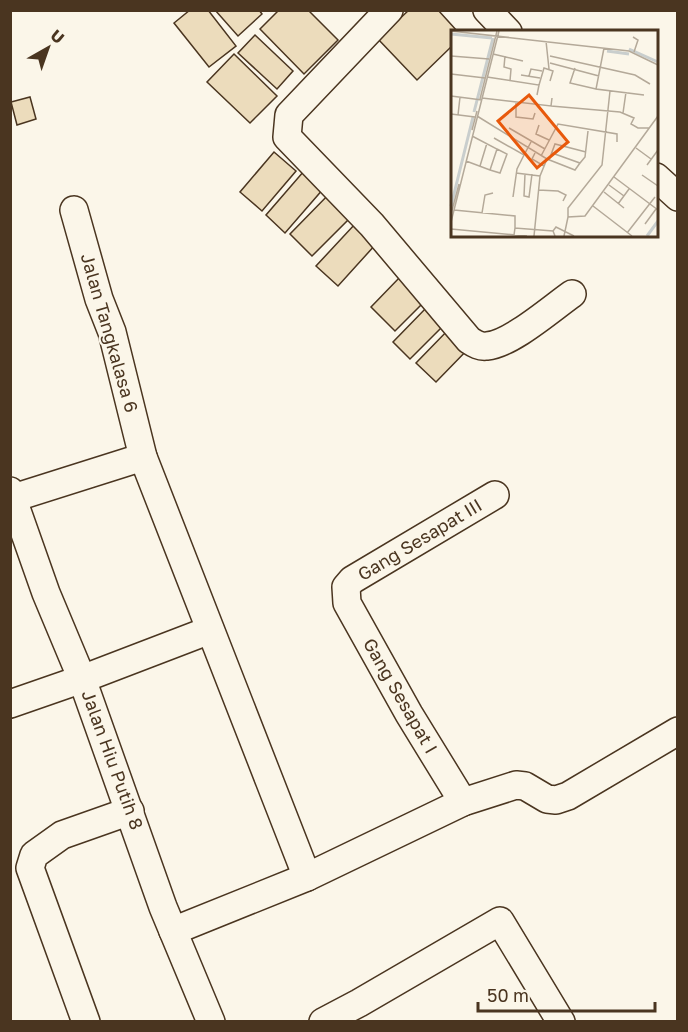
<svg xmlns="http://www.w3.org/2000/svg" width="688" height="1032" viewBox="0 0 688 1032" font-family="'Golos Text',sans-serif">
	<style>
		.building { fill: #ecdcbc; stroke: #4a3520; stroke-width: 1.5 }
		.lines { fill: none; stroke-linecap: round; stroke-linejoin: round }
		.minor-casing { stroke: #4a3520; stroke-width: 30 }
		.minor { stroke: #fbf6e9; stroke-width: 27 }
		.labels { text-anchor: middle; stroke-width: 4.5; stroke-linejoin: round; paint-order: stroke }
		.street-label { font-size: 18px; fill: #4a3520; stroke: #fbf6e9 }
		.inset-river { fill: none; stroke: #c9cecd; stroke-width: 3 }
		.inset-road { fill: none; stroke: #b4a999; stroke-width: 1.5 }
		.view { fill: #e8590c; fill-opacity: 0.15; stroke: #e8590c; stroke-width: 3 }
		.inset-edge { fill: none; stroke: #4a3520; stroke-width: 3 }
	</style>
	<rect width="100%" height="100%" fill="#fbf6e9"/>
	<g class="building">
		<path d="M190,10H208L236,46L209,67L174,23Z"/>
		<path d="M215,10H259L262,14L238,36Z"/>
		<path d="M279,10H308L338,40L304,74L260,29Z"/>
		<path d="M409,10H438L458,32H452V46L417,80L378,39Z"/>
		<path d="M255,35L293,71L277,89L238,53Z"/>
		<path d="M234,54L277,96L250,123L207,82Z"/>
		<path d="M30,97L36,119L17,125L11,102Z"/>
		<path d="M274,152L296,171L262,211L240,192Z"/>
		<path d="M304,171L324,188L285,233L266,215Z"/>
		<path d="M332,191L355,213L312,256L290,234Z"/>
		<path d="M355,224L376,244L338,286L316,266Z"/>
		<path d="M400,277L425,301L395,331L371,307Z"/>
		<path d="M426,308L443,326L410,359L393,342Z"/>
		<path d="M450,328L470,347L436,382L416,363Z"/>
	</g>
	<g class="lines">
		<defs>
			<g id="minor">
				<path d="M389,10L289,115L287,137L372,225L469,340C475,344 480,347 487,346C511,344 552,308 572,294"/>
				<path d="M487,10L508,32"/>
				<path d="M656,177L678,197"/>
				<path d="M74,210L99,299L112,332L143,457L307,877"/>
				<path d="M10,491L46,593L82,679L163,907L211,1022"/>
				<path d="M10,499L143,457"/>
				<path d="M10,704L82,679L210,630"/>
				<path d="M463,802L409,714L347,603L346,587L352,580L495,495"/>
				<path d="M173,931L307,877L463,802L516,785L525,786L547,799L556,800L568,796L678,731"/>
				<path d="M86,1022L30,868L34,855L62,835L130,811"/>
				<path d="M323,1022L359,1003L500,921L561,1022"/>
			</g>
		</defs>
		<use href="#minor" class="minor-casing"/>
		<use href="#minor" class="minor"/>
	</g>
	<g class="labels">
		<g class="street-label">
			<text transform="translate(109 333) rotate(74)" y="6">Jalan Tangkalasa 6</text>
			<text transform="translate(420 540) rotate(-31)" y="6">Gang Sesapat III</text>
			<text transform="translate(400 696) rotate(60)" y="6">Gang Sesapat I</text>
			<text transform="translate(112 760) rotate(70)" y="6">Jalan Hiu Putih 8</text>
		</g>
	</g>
	<g transform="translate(451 30)">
		<rect width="207" height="207" fill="#fbf6e9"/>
		<path class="inset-river" d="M0,4L41,8M178,19L207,32M156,21L178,24M23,82L42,8M0,176L22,87M196,206L207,191"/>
		<path class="inset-road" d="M0,1L178,21L207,35M182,7L187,10L183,22M95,11L98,39M153,18L145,59L193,65M42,24L72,31M0,26L38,29M54,26L53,37L60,39L59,51M99,26L184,45L199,54M99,33L148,46M124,38L119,53L145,59M0,44L34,48M70,45L89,48M78,46L80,39L91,41M36,47L88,55L86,65M88,55L93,38L102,41L99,51M0,66L31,70M31,68L100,76L101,68M29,69L46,1M65,73V87L82,89L84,83M100,76L169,82L183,88L180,94L187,98H198M172,83L175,62M0,84L24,87M7,85L9,67M26,86L96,129L124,140L129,133M88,95L85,104L98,110M58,98L94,119M21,100L26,81M43,108L73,125L80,112M185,118L200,129M84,123L81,129L93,136M101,123L129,133L134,127L137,101M90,126L107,94L166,104V112M98,130L104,114L135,122M15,131L39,140L46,119L21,106M196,135L207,120M29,136L36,113M39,140L49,143L56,124L46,119M65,143L89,146M74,144L73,166L78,167L81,144M191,145L207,156M163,147L207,180M158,155L173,166M87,160L107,161L115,165L112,171M153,162L173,178M62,167L66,139L73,125M167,174L178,159M142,176L181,206M3,180L64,186V198M31,183L34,165L42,163M0,184L8,154M117,187V178L151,135L159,61M0,192L48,1M194,194L205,179M0,199L76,206M102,201L105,197L123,206M176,203L204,167M63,205L64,198L102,201L104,206M83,206L89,146L96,129M113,206L117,187L134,186L207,86"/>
		<path class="view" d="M78,65L117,112L86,138L47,91Z"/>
		<rect width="207" height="207" class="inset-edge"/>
	</g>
	<rect width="688" height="1032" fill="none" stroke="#4a3520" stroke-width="24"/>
	<g transform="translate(48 48) rotate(40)" stroke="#fbf6e9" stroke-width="4.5" paint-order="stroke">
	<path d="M0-4.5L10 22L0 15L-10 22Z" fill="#4a3520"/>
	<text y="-9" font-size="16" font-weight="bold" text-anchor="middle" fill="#4a3520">U</text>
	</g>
	<path d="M478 1002v9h177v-9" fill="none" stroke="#4a3520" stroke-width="3"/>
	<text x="487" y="1002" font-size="18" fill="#4a3520" stroke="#fbf6e9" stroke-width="4.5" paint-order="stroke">50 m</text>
</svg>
